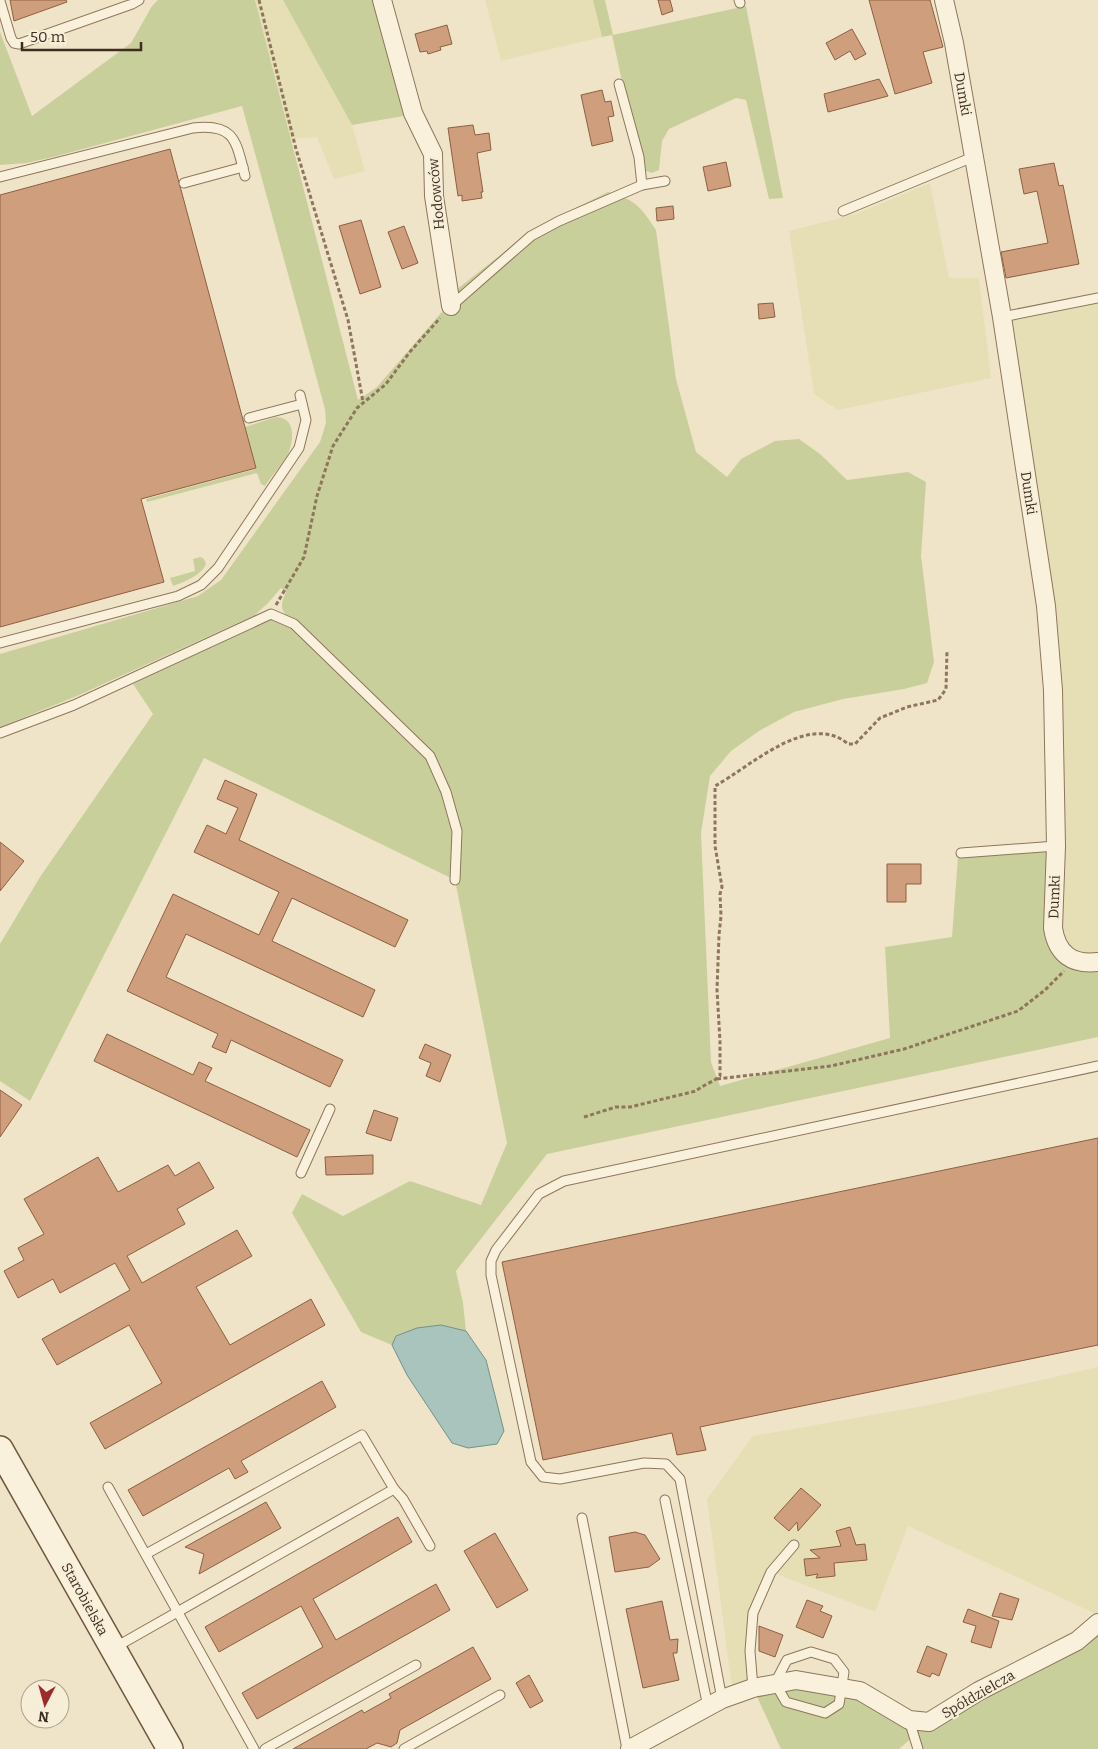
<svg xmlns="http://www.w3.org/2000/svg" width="1098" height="1749" viewBox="0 0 1098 1749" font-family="Bitter,serif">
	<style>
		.farmland { fill: #e6deb5 }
		.green { fill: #c9cf9b }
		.water { fill: #a9c4bc; stroke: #6f938a }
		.building { fill: #cf9f7d; stroke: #8d5f41 }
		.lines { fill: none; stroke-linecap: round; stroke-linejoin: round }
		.lane-casing { stroke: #8d765c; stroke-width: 11 }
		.street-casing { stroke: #8d765c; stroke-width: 20 }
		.secondary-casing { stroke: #6f573f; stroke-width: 28 }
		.path { stroke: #8d765c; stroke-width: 3; stroke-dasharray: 4 2.5; stroke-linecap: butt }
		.lane { stroke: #faf1dc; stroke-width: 9 }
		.street { stroke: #faf1dc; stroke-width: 18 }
		.secondary { stroke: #faf1dc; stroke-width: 25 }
		.labels { text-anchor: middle; stroke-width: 4; stroke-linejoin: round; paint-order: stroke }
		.street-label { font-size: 14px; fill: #3d2e20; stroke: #f7eed8 }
	</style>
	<rect width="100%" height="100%" fill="#f0e4c8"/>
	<g class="farmland">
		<path d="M255,0H283L352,125L365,171L334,179L317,137L291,139Z"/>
		<path d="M485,0H593L602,37L501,61Z"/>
		<path d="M930,183L949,278H979L991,378L838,410L814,394L789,231L856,214Z"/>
		<path d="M1098,302V958L1061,947L1058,774L1009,320Z"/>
		<path d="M1098,1367V1615L908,1526L875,1612L771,1572L753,1613V1688L733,1695L707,1499L753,1436L940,1403Z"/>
	</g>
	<g class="green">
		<path d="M158,0H255L358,400L377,387L447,306L452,293L535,228L608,192C636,200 640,206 656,230L676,379L696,452L727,477L741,459L775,441L799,439L820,454L847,480L908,472L926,482L921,556L934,662L927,683L904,689L843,699L794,712L759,731L731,751L710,776L701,833L711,1062L720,1086L890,1038L885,947L952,937L958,857L1048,851L1052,939L1098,966V1037L547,1154L456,1271L463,1303L466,1331L441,1325L396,1336L392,1345L361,1332L292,1213L302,1194L343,1216L410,1181L481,1205L507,1143L455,880L204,758L30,1101L0,1081V944L40,877L153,714L133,684L271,619L293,623C281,610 279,608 286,592L281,588L268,603L255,615L77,696L0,727V654L198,596L221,580L320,442L326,423L325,409L242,106L57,156L27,163L0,165V32L32,116L131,43L152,6Z"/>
		<path d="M283,0H379L409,115L352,125Z"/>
		<path d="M593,0H605L613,35L746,6L783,198L769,199L746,100L736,98L669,129L662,141L659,170L652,173L646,171L637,133L628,109L612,35L602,37Z"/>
		<path d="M276,417C296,417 294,440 288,454C282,465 272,475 265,486L261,484L257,473L147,502L146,499L256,469L245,427Z"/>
		<path d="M200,557L203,558L206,563C203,575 184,582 173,586L170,578L195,571L193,559Z"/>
		<path d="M1098,1623V1749H918L914,1736L899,1749H781L753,1688H843L929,1722Z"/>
	</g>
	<path class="water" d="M441,1325L466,1331L486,1360L504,1431L497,1444L468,1448L452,1443L407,1375L392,1345L396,1336L417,1328Z"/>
	<g class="building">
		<path d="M10,0H66L67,2L14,21Z"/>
		<path d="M658,0H670L673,11L662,15Z"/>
		<path d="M869,0H930L943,47L923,52L932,83L895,94Z"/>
		<path d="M447,25L452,44L440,47L441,50L428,54L427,51L420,52L415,34Z"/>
		<path d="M852,29L866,54L855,60L850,51L835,60L826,43Z"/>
		<path d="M879,79L888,96L828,112L824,94Z"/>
		<path d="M602,90L605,102L611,101L614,116L608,117L613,141L592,146L581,95Z"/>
		<path d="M473,125L475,135L489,133L491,150L477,153L483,192H481L482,198L462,201V195L458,196L448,128Z"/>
		<path d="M170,149L256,468L141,499L164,582L0,627V195Z"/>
		<path d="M726,162L731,186L708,191L703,167Z"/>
		<path d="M1054,163L1059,186L1063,185L1079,264L1006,278L1001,252L1048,243L1037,191L1024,194L1019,169Z"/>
		<path d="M673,206L674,219L657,221L656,208Z"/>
		<path d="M361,220L381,287L360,294L339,226Z"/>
		<path d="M404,226L418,263L402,269L388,232Z"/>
		<path d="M773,303L775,317L759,319L758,304Z"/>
		<path d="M225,780L257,794L239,840L408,920L395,947L292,898L278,928L272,941L375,990L363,1017L186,934L166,977L343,1060L330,1087L231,1040L226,1053L212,1047L218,1034L127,991L173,894L259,935L273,905L279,892L194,852L207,825L226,834L238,808L217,799Z"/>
		<path d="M0,842L24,861L0,891Z"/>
		<path d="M887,864H921V884H906V902H887Z"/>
		<path d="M107,1034L193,1075L199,1062L212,1068L205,1081L310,1130L297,1157L94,1061Z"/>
		<path d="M425,1044L451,1055L440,1082L426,1076L431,1063L419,1058Z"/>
		<path d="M0,1090L22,1105L0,1137Z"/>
		<path d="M374,1110L398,1118L391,1141L366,1133Z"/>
		<path d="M1098,1138V1345L700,1427L706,1450L677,1455L672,1433L543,1460L502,1262Z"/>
		<path d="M373,1155V1174L326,1175L325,1157Z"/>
		<path d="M98,1157L118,1192L168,1165L175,1176L199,1162L214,1188L177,1209L185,1224L127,1256L142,1283L237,1230L252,1256L196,1287L230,1345L311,1299L325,1325L105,1449L90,1423L162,1383L129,1325L57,1365L42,1339L130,1290L115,1263L60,1293L53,1279L18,1298L4,1271L24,1260L18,1248L44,1234L24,1199Z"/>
		<path d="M322,1381L336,1407L241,1461L248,1472L235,1479L229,1468L143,1516L128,1490Z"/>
		<path d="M801,1488L821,1505L798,1531L797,1522L789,1531L774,1518Z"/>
		<path d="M266,1502L281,1528L199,1574L204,1554L185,1547Z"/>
		<path d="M398,1517L412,1542L313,1599L325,1620L336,1640L436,1584L450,1610L257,1719L242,1693L323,1647L301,1606L219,1652L205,1627Z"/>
		<path d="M850,1527L856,1545L865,1544L867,1560L834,1563L835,1576L816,1578L818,1574L806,1576L804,1559L820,1558L810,1550L841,1546L836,1531Z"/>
		<path d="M635,1532L645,1535L660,1559L649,1567L615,1572L609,1537Z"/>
		<path d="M495,1533L528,1590L497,1608L464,1551Z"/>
		<path d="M1000,1593L1019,1599L1012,1620L992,1616Z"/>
		<path d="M807,1600L823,1606L820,1611L832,1616L823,1638L796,1627Z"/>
		<path d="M662,1601L670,1640L678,1639L677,1653H673L679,1680L643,1688L626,1609Z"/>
		<path d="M968,1609L999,1621L991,1648L971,1642L976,1626L963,1622Z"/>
		<path d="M759,1626L783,1635L775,1657L759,1651Z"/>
		<path d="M927,1646L947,1654L939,1676L932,1673L930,1677L917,1672Z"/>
		<path d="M473,1647L491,1679L400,1730L397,1743L391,1747L377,1743L366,1749H293L362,1710L364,1713L391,1698L389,1694Z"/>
		<path d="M529,1675L543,1701L530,1708L516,1683Z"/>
	</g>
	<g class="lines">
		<defs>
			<g id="lane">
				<path d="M739,0L740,3"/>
				<path d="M0,1L11,38L14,43L19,44L132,4L139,0"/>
				<path d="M619,84L639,157L642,185"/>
				<path d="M0,177L193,128C235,123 236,141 245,176"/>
				<path d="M184,183L243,167"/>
				<path d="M843,211L973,157"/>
				<path d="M451,306L531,236L559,221L642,185L665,181"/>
				<path d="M1002,317L1098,298"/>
				<path d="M249,418L302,404"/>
				<path d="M0,643L178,596L201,585L218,568L299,448L306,420L300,395"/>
				<path d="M0,733L74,705L271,614L294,624L430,756L446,792L457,831L455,880"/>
				<path d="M961,853L1056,846"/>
				<path d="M301,1173L330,1109"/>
				<path d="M108,1487L254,1749"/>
				<path d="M394,1489L403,1499L430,1546"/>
				<path d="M665,1500L708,1707"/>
				<path d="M582,1518L627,1749"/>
				<path d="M114,1648L394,1489L362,1435L146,1554"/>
				<path d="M811,1652L834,1659L844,1672L839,1704L825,1713L786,1702L775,1683L787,1660Z"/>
				<path d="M753,1688L750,1651L753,1613L771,1572L794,1545"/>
				<path d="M722,1699L680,1479L666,1464L644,1463L560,1479L543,1477L531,1462L491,1275V1261L496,1250L539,1194L564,1181L1098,1066"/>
				<path d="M909,1720L918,1749"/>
				<path d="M265,1749L416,1665"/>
				<path d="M404,1749L500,1695"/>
			</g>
			<g id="street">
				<path d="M382,0L413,113L433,154L434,196L451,306"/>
				<path d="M944,0L954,43L1002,317L1046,606L1053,690L1056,846L1053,928C1057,954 1072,965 1098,962"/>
				<path d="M630,1749L722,1699L753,1688L796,1680L860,1691L909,1720L929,1722L979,1691L1077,1641L1098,1623"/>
			</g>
			<path id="secondary" d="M0,1449L170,1749"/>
		</defs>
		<use href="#lane" class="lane-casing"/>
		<use href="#street" class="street-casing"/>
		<use href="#secondary" class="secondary-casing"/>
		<g class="path">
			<path d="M259,0L296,149L348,320L363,402"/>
			<path d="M276,605L304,557L317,496L333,446L357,408L386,384L409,353L440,318"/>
			<path d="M717,1079L831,1066L904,1049L1018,1011L1045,990L1064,971"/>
			<path d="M584,1117L616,1107H630L696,1091C703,1085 715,1081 720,1076V1041L717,990L719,935L721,916L720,894L722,887L715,846V786C751,766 809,711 848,744H855L880,718L907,707L938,700L946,689L947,651"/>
		</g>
		<use href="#lane" class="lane"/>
		<use href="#street" class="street"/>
		<use href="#secondary" class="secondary"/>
	</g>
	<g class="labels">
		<g class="street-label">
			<text transform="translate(963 94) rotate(80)" y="5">Dumki</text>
			<text transform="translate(436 194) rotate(-95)" y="5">Hodowców</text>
			<text transform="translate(1029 493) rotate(81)" y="5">Dumki</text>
			<text transform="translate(1054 897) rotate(-88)" y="5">Dumki</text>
			<text transform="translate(85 1599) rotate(61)" y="5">Starobielska</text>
			<text transform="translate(978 1694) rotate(-30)" y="5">Spółdzielcza</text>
		</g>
	</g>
	<g transform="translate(45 1704) rotate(186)"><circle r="24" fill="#f7eed8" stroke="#ada18e"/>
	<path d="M0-4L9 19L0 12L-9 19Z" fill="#9e2a2b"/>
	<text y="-8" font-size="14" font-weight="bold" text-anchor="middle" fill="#3d2e20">N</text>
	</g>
	<path d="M22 42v8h119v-8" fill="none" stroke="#3d2e20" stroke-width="2.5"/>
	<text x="30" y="42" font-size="15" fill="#3d2e20" stroke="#f7eed8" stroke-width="4" paint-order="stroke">50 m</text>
</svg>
